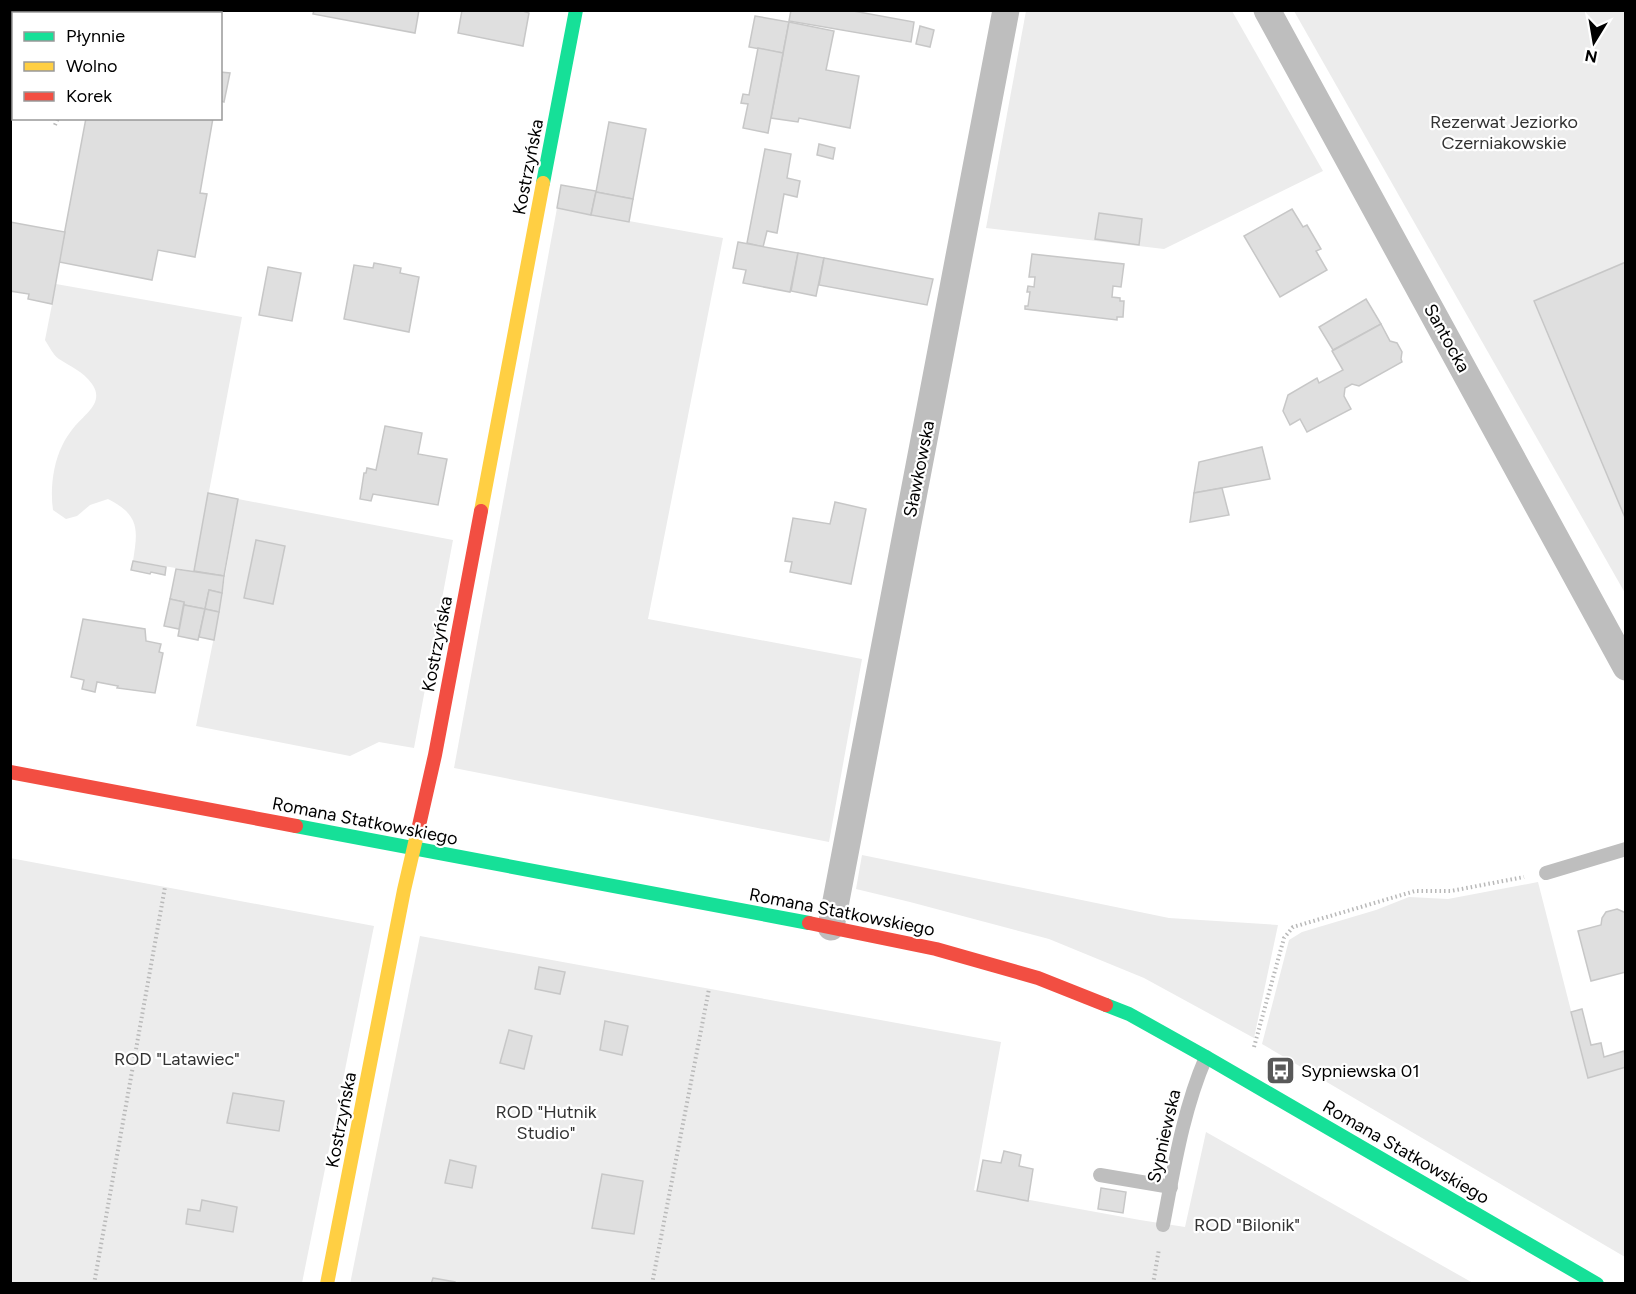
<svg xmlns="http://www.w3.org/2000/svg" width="1636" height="1294" viewBox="0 0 1636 1294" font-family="Figtree,sans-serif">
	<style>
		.green { fill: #ececec }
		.building { fill: #dfdfdf; stroke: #c7c7c7; stroke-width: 1.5 }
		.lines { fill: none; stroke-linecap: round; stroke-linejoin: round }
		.path { stroke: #b9b9b9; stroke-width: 4; stroke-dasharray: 1.5 3; stroke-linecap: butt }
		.lane { stroke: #bebebe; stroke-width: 14 }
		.street { stroke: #bebebe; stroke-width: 27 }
		.fast { stroke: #16e098; stroke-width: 14 }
		.slow { stroke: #ffcf43; stroke-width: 14 }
		.jam { stroke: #f24e42; stroke-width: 14 }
		.labels { text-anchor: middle; stroke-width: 4.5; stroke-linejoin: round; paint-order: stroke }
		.park-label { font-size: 18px; fill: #333; stroke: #fff }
		.street-label { font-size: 18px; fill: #000; stroke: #fff }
		.poi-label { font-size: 18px; fill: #000; stroke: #fff; text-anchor: start }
	</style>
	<rect width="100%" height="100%" fill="#fff"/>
	<g class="green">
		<path d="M1026,11H1232L1323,171L1164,249L986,228Z"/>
		<path d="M1294,11H1625V593Z"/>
		<path d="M557,208L723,238L648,619L862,659L829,842L454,768Z"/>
		<path d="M56,284L242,317L194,571L133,561C138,530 140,515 108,499L90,505L77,516L66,519L53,510C50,490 53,464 62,446C65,439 70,432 75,426C85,414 105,402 92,384C83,371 71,367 59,359C53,355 49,346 45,340Z"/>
		<path d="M238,499L453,540L414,748L379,742L350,756L196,726L219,612Z"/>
		<path d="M862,855L1169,918L1278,925L1254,1038L1144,978L1049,939L910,902L856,889Z"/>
		<path d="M10,858L374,926L302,1283H11Z"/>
		<path d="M1538,882L1588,1077L1625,1067V1257L1262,1044L1289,940L1302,932L1376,910L1409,897L1448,899Z"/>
		<path d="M420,936L1001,1042L974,1190L1140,1220L1185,1227L1206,1132L1473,1283L350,1284Z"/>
	</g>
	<g class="building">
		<path d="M10,10H82L88,14H14V67L10,65Z"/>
		<path d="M314,10H419L415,33L313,14Z"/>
		<path d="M462,10H520L529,13L523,46L458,33Z"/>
		<path d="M791,10H848L914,22L911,42L789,21Z"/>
		<path d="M755,16L789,22L783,53L749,47Z"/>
		<path d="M789,22L834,31L826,70L859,76L850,128L799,118L798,122L771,118Z"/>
		<path d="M920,26L934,30L930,47L916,44Z"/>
		<path d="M758,48L783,53L768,133L743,128L748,104L741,103L743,94L749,95Z"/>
		<path d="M220,72L230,73L224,102L221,101L222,97H220Z"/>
		<path d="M86,118H213L200,193L207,194L195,257L158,250L152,280L59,262Z"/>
		<path d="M609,122L646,129L633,199L596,192Z"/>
		<path d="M819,144L835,148L833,159L817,155Z"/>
		<path d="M765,149L791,154L787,178L800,181L797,197L784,194L777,233L767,231L763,247L747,243Z"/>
		<path d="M561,185L596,191L591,215L557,208Z"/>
		<path d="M596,192L633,199L629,222L591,215Z"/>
		<path d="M1292,209L1303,227L1307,225L1321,249L1316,251L1327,270L1280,297L1244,236Z"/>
		<path d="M1099,213L1142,219L1139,245L1095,239Z"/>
		<path d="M10,222L65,232L52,304L28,299L29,294L10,291Z"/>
		<path d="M738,242L798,253L790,292L743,283L746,270L733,268Z"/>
		<path d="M798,253L824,258L816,296L791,291Z"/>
		<path d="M1032,254L1124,264L1121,287L1113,286L1112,297L1120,298V301H1124L1123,317H1117V320L1025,309V306H1028L1030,292H1027L1028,286L1034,287L1035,277H1029Z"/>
		<path d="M824,258L933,279L927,305L819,285Z"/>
		<path d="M1626,262V520L1534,301Z"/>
		<path d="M374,263L401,268L400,273L419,277L409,332L344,319L354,265L373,268Z"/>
		<path d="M268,267L301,273L292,321L259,315Z"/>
		<path d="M1366,299L1381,324L1333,350L1319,327Z"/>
		<path d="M1381,324L1390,341L1397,343L1402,352L1401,359L1402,362L1359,386L1352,384L1345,388L1344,396L1351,409L1307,432L1300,419L1290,425L1283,411L1288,395L1317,378L1319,383L1343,370L1332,351Z"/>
		<path d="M385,426L422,433L418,454L447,459L438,505L373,494L371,501L360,499L364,473H366L367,468L376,470Z"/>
		<path d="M1262,447L1270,479L1194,493L1199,462Z"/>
		<path d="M1222,488L1229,515L1190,522L1194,493Z"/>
		<path d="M208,493L238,499L224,576L194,571Z"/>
		<path d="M835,502L866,509L851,584L790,572L792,562L785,561L793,518L830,524Z"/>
		<path d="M256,540L285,546L273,604L244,598Z"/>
		<path d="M133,561L166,567L165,575L151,572L150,574L131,570Z"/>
		<path d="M176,569L224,576L222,593L209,590L205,609L184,605V602L170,599Z"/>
		<path d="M209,590L222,593L219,612L205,609Z"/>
		<path d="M170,599L184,602L179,629L164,626Z"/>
		<path d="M184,605L205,609L198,640L178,636Z"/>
		<path d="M205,609L219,612L214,640L199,637Z"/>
		<path d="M83,619L145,629L146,641L161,644L159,652L163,653L155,693L117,688L118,686L97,682L95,692L82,689L84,680L71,677Z"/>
		<path d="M1617,909L1626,913V972L1591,981L1578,931L1601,925L1602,918L1606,912Z"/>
		<path d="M539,967L565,972L560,994L535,989Z"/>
		<path d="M1582,1009L1591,1045L1601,1043L1604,1057L1624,1051L1626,1067L1588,1078L1571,1012Z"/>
		<path d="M605,1021L628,1026L622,1055L600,1050Z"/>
		<path d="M509,1030L532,1036L524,1069L500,1063Z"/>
		<path d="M233,1093L284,1101L279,1131L227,1123Z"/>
		<path d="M1004,1151L1021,1155L1019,1166L1033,1169L1028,1201L977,1191L983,1160L1001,1163Z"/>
		<path d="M450,1160L476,1166L472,1188L445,1183Z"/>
		<path d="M602,1174L643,1181L634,1234L592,1228Z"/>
		<path d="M1101,1188L1126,1192L1123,1213L1098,1209Z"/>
		<path d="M202,1200L237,1207L233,1232L186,1224L188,1209L200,1211Z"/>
		<path d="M433,1278L455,1282V1284H431Z"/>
	</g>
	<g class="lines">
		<g class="path">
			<path d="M55,125L58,118"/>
			<path d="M1254,1047L1284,938L1293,927L1415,891H1451L1524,877"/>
			<path d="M94,1284L165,887"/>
			<path d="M652,1284L709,989"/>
			<path d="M1153,1284L1159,1249"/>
		</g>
		<g class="lane">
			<path d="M1546,873L1626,849"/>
			<path d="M1100,1175L1171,1187"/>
			<path d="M1163,1225C1174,1168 1183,1110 1206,1057"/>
		</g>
		<g class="street">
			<path d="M1267,10L1626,667"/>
			<path d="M831,927L1006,10"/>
		</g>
		<g class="fast">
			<path d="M543,183L576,10"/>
			<path d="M296,826L809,923"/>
			<path d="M1106,1005L1129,1014L1206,1057L1597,1284"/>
		</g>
		<g class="slow">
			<path d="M481,511L543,183"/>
			<path d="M327,1284L404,890L418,830"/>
		</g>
		<g class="jam">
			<path d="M10,772L296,826"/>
			<path d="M418,830L435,755L481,511"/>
			<path d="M809,923L936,949L1038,978L1106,1005"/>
		</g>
	</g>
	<defs>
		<symbol id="bus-square" viewBox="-11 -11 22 22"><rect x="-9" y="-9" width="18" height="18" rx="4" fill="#595959" stroke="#fff"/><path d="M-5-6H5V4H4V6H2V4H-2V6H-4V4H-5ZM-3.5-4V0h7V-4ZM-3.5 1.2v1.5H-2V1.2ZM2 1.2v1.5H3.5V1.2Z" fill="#fff"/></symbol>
	</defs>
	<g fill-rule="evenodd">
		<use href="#bus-square" x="1264" y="1054" width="33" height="33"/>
	</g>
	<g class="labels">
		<g class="park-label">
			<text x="1504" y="128">Rezerwat Jeziorko<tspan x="1504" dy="21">Czerniakowskie</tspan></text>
			<text x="177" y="1065">ROD "Latawiec"</text>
			<text x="546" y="1118">ROD "Hutnik<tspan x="546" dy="21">Studio"</tspan></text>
			<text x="1247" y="1231">ROD "Bilonik"</text>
		</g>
		<g class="street-label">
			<text transform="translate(528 167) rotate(-79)" y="6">Kostrzyńska</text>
			<text transform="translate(1447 338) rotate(61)" y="6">Santocka</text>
			<text transform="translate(919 469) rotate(-79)" y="6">Sławkowska</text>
			<text transform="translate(437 644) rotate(-79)" y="6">Kostrzyńska</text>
			<text transform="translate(365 821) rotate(11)" y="6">Romana Statkowskiego</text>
			<text transform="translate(842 912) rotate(11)" y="6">Romana Statkowskiego</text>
			<text transform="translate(341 1120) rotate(-79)" y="6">Kostrzyńska</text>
			<text transform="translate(1164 1136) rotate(-77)" y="6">Sypniewska</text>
			<text transform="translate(1406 1152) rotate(30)" y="6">Romana Statkowskiego</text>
		</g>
		<g class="poi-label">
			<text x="1301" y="1077">Sypniewska 01</text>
		</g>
	</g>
	<rect width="1636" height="1294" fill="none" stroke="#000000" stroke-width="24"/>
	<rect x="12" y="12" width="210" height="108" fill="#ffffff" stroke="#999999" stroke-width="1.5"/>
	<rect x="24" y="32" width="30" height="9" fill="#16e098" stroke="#999999" stroke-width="1.5"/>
	<text x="66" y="42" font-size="18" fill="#000000">Płynnie</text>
	<rect x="24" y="62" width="30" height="9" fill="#ffcf43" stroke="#999999" stroke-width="1.5"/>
	<text x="66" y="72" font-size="18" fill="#000000">Wolno</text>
	<rect x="24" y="92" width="30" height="9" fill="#f24e42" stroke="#999999" stroke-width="1.5"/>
	<text x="66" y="102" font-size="18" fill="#000000">Korek</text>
	<g transform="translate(1594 42) rotate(191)" stroke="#ffffff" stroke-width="4.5" paint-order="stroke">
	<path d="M0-4.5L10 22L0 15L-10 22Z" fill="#000000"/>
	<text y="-9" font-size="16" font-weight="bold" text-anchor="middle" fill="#000000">N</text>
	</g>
</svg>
